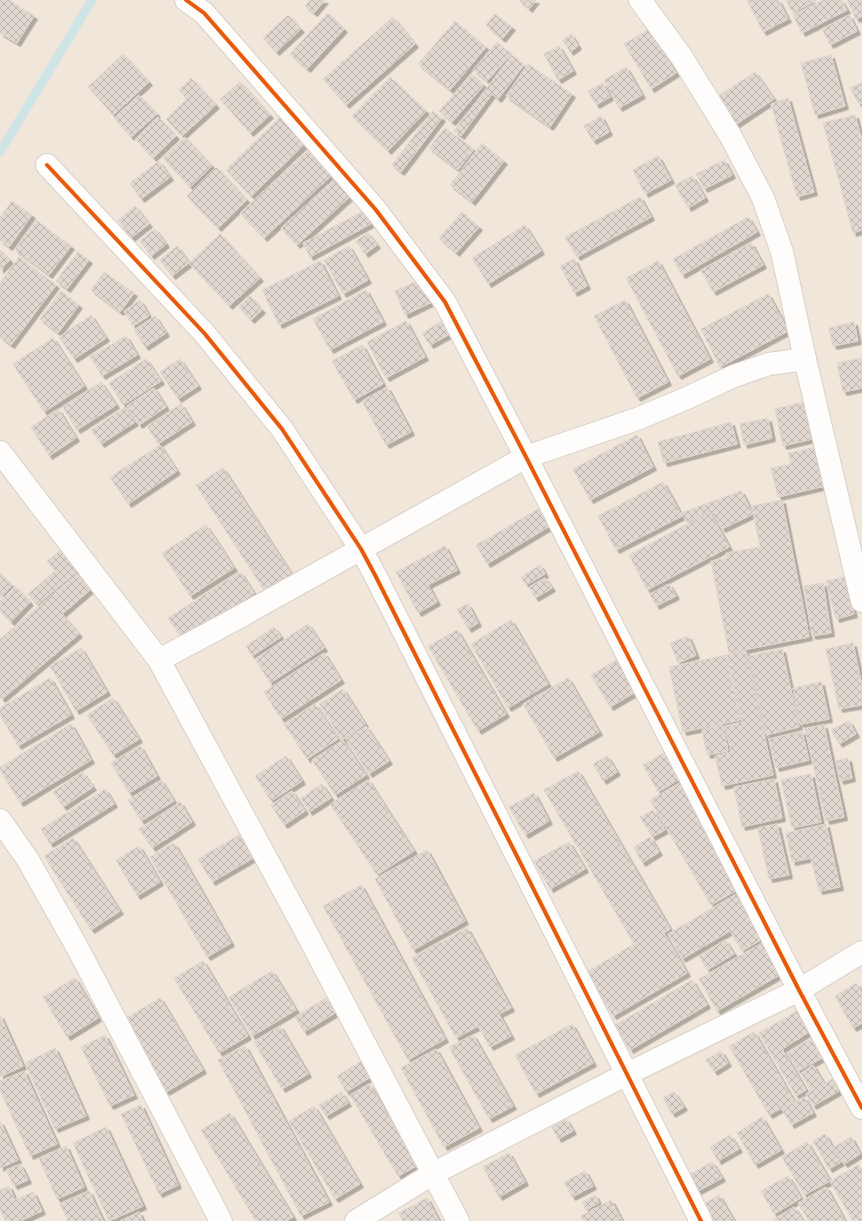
<svg xmlns="http://www.w3.org/2000/svg" width="862" height="1221" viewBox="0 0 862 1221" font-family="'IBM Plex Sans',sans-serif">
	<style>
		.residential { fill: #f0e6da }
		.lines { fill: none; stroke-linecap: round; stroke-linejoin: round }
		.stream { stroke: #cee4e7; stroke-width: 9 }
		.building { fill: url(#building-cross-hatch); stroke: #e0d6ce; filter: url(#shadow) }
		.minor-casing { stroke: #d6d0ca; stroke-width: 24 }
		.minor { stroke: #fefdfc; stroke-width: 22 }
		.cycleway-casing { stroke: #fef8ee; stroke-width: 6 }
		.cycleway { stroke: #e8590c; stroke-width: 4 }
	</style>
	<defs>
		<pattern id="building-cross-hatch" width="8" height="8" patternUnits="userSpaceOnUse"><rect width="8" height="8" fill="#e1d9d1"/><path d="M0 0l8 8M0 8l8-8" fill="none" stroke="#bbb3ac"/></pattern>
		<filter id="shadow"><feDropShadow dx="3.5" dy="3.5" stdDeviation="0" flood-color="#0004"/></filter>
	</defs>
	<rect width="100%" height="100%" fill="#f7f3ec"/>
	<rect class="residential" x="0" y="0" width="862" height="1221"/>
	<g class="lines">
		<path class="stream" d="M0,152L92,0"/>
	</g>
	<g class="building">
		<path d="M0,0H9L34,16L17,43L0,33Z"/>
		<path d="M310,0H325L314,13L305,6Z"/>
		<path d="M519,0H536L529,9Z"/>
		<path d="M747,0H778L788,19L763,32Z"/>
		<path d="M786,0H817L793,13Z"/>
		<path d="M823,0H841L847,10L802,33L793,15Z"/>
		<path d="M847,0H862V16L856,19Z"/>
		<path d="M328,13L344,29L307,69L290,54Z"/>
		<path d="M495,14L512,27L502,39L486,25Z"/>
		<path d="M288,15L301,29L276,52L263,38Z"/>
		<path d="M849,15L857,31L830,45L822,29Z"/>
		<path d="M393,17L415,44L346,105L323,79Z"/>
		<path d="M455,21L486,47L450,90L418,64Z"/>
		<path d="M649,29L676,73L651,89L624,44Z"/>
		<path d="M571,34L578,46L570,52L563,40Z"/>
		<path d="M497,42L511,54L487,81L473,70Z"/>
		<path d="M559,46L573,71L558,80L544,54Z"/>
		<path d="M123,54L149,82L113,115L88,87Z"/>
		<path d="M512,55L524,65L498,99L492,94L461,136L454,131Z"/>
		<path d="M831,55L845,106L815,115L801,63Z"/>
		<path d="M528,64L572,94L550,127L506,96Z"/>
		<path d="M626,67L642,95L619,108L604,80Z"/>
		<path d="M755,72L774,99L735,125L717,97Z"/>
		<path d="M472,74L484,85L452,122L439,111Z"/>
		<path d="M390,77L426,111L388,151L352,116Z"/>
		<path d="M191,78L216,105L182,136L166,119L187,99L179,90Z"/>
		<path d="M240,82L270,115L250,133L220,99Z"/>
		<path d="M603,83L610,97L596,105L588,91Z"/>
		<path d="M862,83V103L859,104L850,88Z"/>
		<path d="M139,95L157,114L131,137L114,118Z"/>
		<path d="M788,98L814,192L797,197L771,104Z"/>
		<path d="M433,111L442,118L401,172L392,165Z"/>
		<path d="M283,114L309,140L251,196L226,170Z"/>
		<path d="M855,115L862,141V230L853,233L823,123Z"/>
		<path d="M601,116L609,132L593,141L584,126Z"/>
		<path d="M158,117L176,136L153,158L135,139Z"/>
		<path d="M445,128L474,149L458,170L429,148Z"/>
		<path d="M185,137L212,166L190,187L163,158Z"/>
		<path d="M482,143L504,161L472,202L450,185Z"/>
		<path d="M313,146L336,171L264,238L240,213Z"/>
		<path d="M658,156L671,180L645,194L633,170Z"/>
		<path d="M724,160L732,175L704,189L696,174Z"/>
		<path d="M159,161L170,177L141,199L130,183Z"/>
		<path d="M216,167L247,200L218,228L187,196Z"/>
		<path d="M340,174L355,192L297,245L281,228Z"/>
		<path d="M692,176L705,198L688,208L675,185Z"/>
		<path d="M640,197L651,217L577,257L565,237Z"/>
		<path d="M12,201L32,215L9,247L0,240V218Z"/>
		<path d="M135,206L149,224L131,238L118,220Z"/>
		<path d="M369,208L376,221L310,257L303,243Z"/>
		<path d="M462,212L479,227L456,253L439,238Z"/>
		<path d="M748,217L757,232L682,275L673,259Z"/>
		<path d="M36,220L71,246L49,275L15,250Z"/>
		<path d="M525,225L541,251L488,284L472,258Z"/>
		<path d="M155,229L166,244L151,256L140,241Z"/>
		<path d="M368,233L377,245L365,254L356,241Z"/>
		<path d="M220,234L260,278L229,306L189,263Z"/>
		<path d="M751,243L763,265L713,292L701,270Z"/>
		<path d="M177,246L189,263L172,276L160,260Z"/>
		<path d="M349,246L368,280L343,294L324,260Z"/>
		<path d="M0,250L10,260L0,270Z"/>
		<path d="M78,252L89,260L67,289L56,281Z"/>
		<path d="M19,257L56,285L11,345L0,337V283Z"/>
		<path d="M574,259L587,286L574,293L560,266Z"/>
		<path d="M320,261L338,296L279,325L262,290Z"/>
		<path d="M658,261L710,359L678,376L626,278Z"/>
		<path d="M104,272L134,293L120,312L91,290Z"/>
		<path d="M424,278L434,301L405,315L395,291Z"/>
		<path d="M366,290L383,322L330,350L313,319Z"/>
		<path d="M61,291L79,305L58,333L40,319Z"/>
		<path d="M768,294L788,331L720,367L701,329Z"/>
		<path d="M250,296L262,310L251,320L239,307Z"/>
		<path d="M140,300L149,316L133,326L124,311Z"/>
		<path d="M625,300L668,382L637,398L594,316Z"/>
		<path d="M91,315L106,338L74,359L59,337Z"/>
		<path d="M155,316L166,333L145,347L134,330Z"/>
		<path d="M406,321L425,357L386,378L367,342Z"/>
		<path d="M442,321L450,334L430,345L422,333Z"/>
		<path d="M854,322L858,341L833,346L829,328Z"/>
		<path d="M126,336L137,355L102,376L90,357Z"/>
		<path d="M53,338L84,386L44,412L13,364Z"/>
		<path d="M362,345L383,384L354,400L332,361Z"/>
		<path d="M862,358V388L843,392L837,363Z"/>
		<path d="M146,359L161,381L123,405L109,383Z"/>
		<path d="M180,359L198,386L178,399L160,372Z"/>
		<path d="M101,382L116,405L77,430L63,407Z"/>
		<path d="M387,387L411,432L386,445L362,401Z"/>
		<path d="M154,388L166,407L139,425L127,406Z"/>
		<path d="M804,402L812,439L783,446L775,409Z"/>
		<path d="M181,404L192,422L158,444L147,426Z"/>
		<path d="M125,407L135,422L101,444L91,430Z"/>
		<path d="M58,409L76,438L49,456L31,427Z"/>
		<path d="M768,418L772,438L744,445L740,424Z"/>
		<path d="M731,422L737,444L664,463L658,442Z"/>
		<path d="M637,435L653,467L590,500L573,469Z"/>
		<path d="M160,445L177,471L128,504L110,477Z"/>
		<path d="M817,447L825,486L778,497L771,468L791,464L788,453Z"/>
		<path d="M223,468L292,575L266,593L196,485Z"/>
		<path d="M663,482L682,516L616,550L598,516Z"/>
		<path d="M741,491L753,514L722,529L711,510L687,522L681,513Z"/>
		<path d="M782,500L809,637L729,653L711,561L727,558L726,553L760,547L752,506Z"/>
		<path d="M540,508L550,526L487,564L476,545Z"/>
		<path d="M710,512L729,547L647,590L629,555Z"/>
		<path d="M206,525L234,568L190,596L162,553Z"/>
		<path d="M445,546L457,570L428,585L437,602L418,613L396,572Z"/>
		<path d="M63,548L80,569L37,605L28,594L55,571L47,561Z"/>
		<path d="M540,565L545,574L526,585L521,577Z"/>
		<path d="M240,572L254,593L183,640L168,618Z"/>
		<path d="M0,573L12,585L0,598Z"/>
		<path d="M77,574L90,590L62,614L79,634L2,699L0,697V639Z"/>
		<path d="M844,577L854,614L836,619L826,581Z"/>
		<path d="M545,578L552,588L535,598L529,587Z"/>
		<path d="M823,583L831,633L812,636L804,586Z"/>
		<path d="M669,584L676,596L656,606L650,594Z"/>
		<path d="M15,586L30,602L11,622L0,611V601Z"/>
		<path d="M468,604L478,623L468,629L457,609Z"/>
		<path d="M511,620L548,684L508,708L471,644Z"/>
		<path d="M308,624L324,648L270,683L255,659Z"/>
		<path d="M274,627L281,637L252,656L246,646Z"/>
		<path d="M457,630L506,714L478,731L428,646Z"/>
		<path d="M688,636L696,655L678,663L670,643Z"/>
		<path d="M853,643L862,687V705L839,709L826,649Z"/>
		<path d="M81,648L107,692L76,711L50,666Z"/>
		<path d="M782,649L799,727L766,735L749,656Z"/>
		<path d="M746,651L773,775L722,786L715,756L731,752L725,726L742,722L727,655Z"/>
		<path d="M324,653L341,680L281,719L264,692Z"/>
		<path d="M726,655L740,720L683,732L669,667Z"/>
		<path d="M620,658L639,690L610,707L591,675Z"/>
		<path d="M50,678L71,715L18,746L0,715V708Z"/>
		<path d="M568,678L599,732L554,758L523,704Z"/>
		<path d="M821,682L829,719L800,724L793,688Z"/>
		<path d="M343,689L365,724L342,740L319,704Z"/>
		<path d="M113,698L139,739L113,755L87,715Z"/>
		<path d="M315,704L338,739L307,759L284,724Z"/>
		<path d="M849,721L856,734L839,744L831,730Z"/>
		<path d="M71,724L91,760L20,803L0,770V767Z"/>
		<path d="M723,725L728,751L707,755L702,730Z"/>
		<path d="M824,725L844,817L826,821L805,729Z"/>
		<path d="M366,726L389,761L369,774L346,739Z"/>
		<path d="M802,731L809,760L776,768L769,739Z"/>
		<path d="M343,740L366,775L335,795L312,760Z"/>
		<path d="M140,746L157,776L129,793L111,763Z"/>
		<path d="M667,751L683,777L658,792L643,765Z"/>
		<path d="M286,756L302,781L271,801L255,776Z"/>
		<path d="M607,756L617,772L603,781L593,764Z"/>
		<path d="M848,758L852,778L840,781L836,761Z"/>
		<path d="M578,771L670,929L664,933L687,973L613,1016L587,972L634,944L544,790Z"/>
		<path d="M82,772L93,787L63,807L53,792Z"/>
		<path d="M811,774L821,822L792,828L781,780Z"/>
		<path d="M774,779L782,818L742,827L734,787Z"/>
		<path d="M161,780L174,801L141,821L128,800Z"/>
		<path d="M368,780L414,851L377,875L330,804Z"/>
		<path d="M683,781L744,886L711,905L650,800Z"/>
		<path d="M322,784L331,798L309,812L301,798Z"/>
		<path d="M105,789L114,804L50,844L41,829Z"/>
		<path d="M292,791L305,811L284,825L271,805Z"/>
		<path d="M534,793L549,821L525,835L509,807Z"/>
		<path d="M180,802L192,822L152,848L139,829Z"/>
		<path d="M653,810L665,830L652,837L640,817Z"/>
		<path d="M777,824L789,875L769,879L758,828Z"/>
		<path d="M826,824L840,887L819,891L811,858L792,862L786,833Z"/>
		<path d="M239,835L253,858L212,882L198,859Z"/>
		<path d="M650,837L659,852L642,863L634,847Z"/>
		<path d="M73,838L120,911L91,930L44,856Z"/>
		<path d="M569,842L585,869L550,889L534,861Z"/>
		<path d="M174,843L231,943L207,957L150,857Z"/>
		<path d="M139,846L160,882L137,896L116,860Z"/>
		<path d="M427,850L465,921L413,950L375,879Z"/>
		<path d="M361,885L445,1039L408,1060L323,906Z"/>
		<path d="M738,893L764,938L742,951L730,931L682,959L668,934Z"/>
		<path d="M467,928L511,1008L499,1014L511,1036L490,1047L478,1026L456,1038L412,958Z"/>
		<path d="M725,940L734,954L707,970L699,956Z"/>
		<path d="M762,943L781,974L717,1011L699,979Z"/>
		<path d="M203,961L248,1036L219,1053L174,978Z"/>
		<path d="M272,971L296,1010L252,1036L229,997Z"/>
		<path d="M75,978L98,1018L67,1037L43,997Z"/>
		<path d="M692,980L707,1005L630,1050L615,1025Z"/>
		<path d="M856,983L862,993V1023L853,1028L835,996Z"/>
		<path d="M160,998L203,1070L166,1092L123,1020Z"/>
		<path d="M326,998L335,1013L304,1032L295,1017Z"/>
		<path d="M797,1011L809,1032L782,1049L806,1090L796,1096L759,1033Z"/>
		<path d="M0,1015L23,1066L0,1077Z"/>
		<path d="M572,1024L593,1063L536,1094L515,1055Z"/>
		<path d="M280,1026L308,1074L282,1089L254,1042Z"/>
		<path d="M754,1032L794,1101L769,1115L729,1046Z"/>
		<path d="M105,1035L134,1095L110,1106L81,1047Z"/>
		<path d="M473,1035L513,1106L489,1119L449,1047Z"/>
		<path d="M811,1039L822,1058L798,1071L787,1053Z"/>
		<path d="M245,1046L329,1202L301,1216L218,1060Z"/>
		<path d="M55,1048L86,1116L55,1129L25,1063Z"/>
		<path d="M436,1049L479,1128L444,1147L401,1068Z"/>
		<path d="M721,1051L728,1063L714,1072L706,1060Z"/>
		<path d="M363,1060L372,1076L346,1092L337,1076Z"/>
		<path d="M813,1065L824,1084L832,1079L839,1091L813,1106L806,1094L811,1091L801,1073Z"/>
		<path d="M24,1071L57,1144L30,1156L0,1090V1081Z"/>
		<path d="M369,1084L418,1165L398,1176L350,1095Z"/>
		<path d="M341,1092L348,1103L326,1116L319,1105Z"/>
		<path d="M674,1092L684,1107L672,1114L663,1098Z"/>
		<path d="M804,1097L813,1113L791,1125L782,1109Z"/>
		<path d="M141,1105L178,1185L159,1194L121,1114Z"/>
		<path d="M314,1106L360,1184L335,1199L289,1121Z"/>
		<path d="M230,1113L293,1217L286,1221H256L201,1130Z"/>
		<path d="M762,1117L781,1150L755,1165L737,1133Z"/>
		<path d="M566,1119L573,1131L558,1139L552,1127Z"/>
		<path d="M0,1121L18,1160L0,1168Z"/>
		<path d="M106,1127L143,1206L109,1221L73,1143Z"/>
		<path d="M825,1134L841,1162L829,1169L813,1141Z"/>
		<path d="M730,1135L739,1149L718,1161L710,1147Z"/>
		<path d="M851,1137L860,1154L844,1164L834,1147Z"/>
		<path d="M807,1142L830,1181L804,1195L782,1157Z"/>
		<path d="M66,1146L84,1187L57,1199L39,1159Z"/>
		<path d="M509,1153L525,1182L499,1197L483,1167Z"/>
		<path d="M712,1162L722,1178L698,1191L689,1175Z"/>
		<path d="M20,1164L28,1180L14,1186L6,1170Z"/>
		<path d="M858,1165L862,1172V1221H853L830,1181Z"/>
		<path d="M585,1171L593,1186L572,1197L564,1182Z"/>
		<path d="M788,1176L801,1198L774,1214L761,1191Z"/>
		<path d="M9,1186L15,1200L33,1192L42,1211L20,1221H5L0,1209V1190Z"/>
		<path d="M826,1187L845,1221H809L798,1203Z"/>
		<path d="M89,1191L103,1221H68L60,1204Z"/>
		<path d="M595,1195L599,1203L586,1210L582,1202Z"/>
		<path d="M719,1195L734,1221H714L704,1204Z"/>
		<path d="M427,1198L439,1221H403L399,1213Z"/>
		<path d="M611,1200L622,1221H583L581,1216Z"/>
		<path d="M794,1207L803,1221H776L774,1219Z"/>
		<path d="M139,1212L143,1221H120Z"/>
	</g>
	<g class="lines">
		<defs>
			<g id="minor">
				<path d="M186,0L204,13L376,210L445,302L526,457L799,990L862,1108"/>
				<path d="M640,0L681,56L730,135L763,198L782,252L805,359L862,601"/>
				<path d="M47,165L205,334L282,429L361,549L375,575L701,1221"/>
				<path d="M0,452L159,660L305,930L458,1221"/>
				<path d="M159,660L232,621L526,457L637,419L687,398L734,376L769,364L805,359"/>
				<path d="M0,820L28,860L77,947L221,1221"/>
				<path d="M356,1221L434,1173L627,1074L799,990L862,952"/>
			</g>
		</defs>
		<use href="#minor" class="minor-casing"/>
		<use href="#minor" class="minor"/>
		<defs>
			<g id="cycleway">
				<path d="M186,0L204,13L376,210L445,302L526,457L799,990L862,1108"/>
				<path d="M47,165L205,334L282,429L361,549L375,575L701,1221"/>
			</g>
		</defs>
		<use href="#cycleway" class="cycleway-casing"/>
		<use href="#cycleway" class="cycleway"/>
	</g>
</svg>
